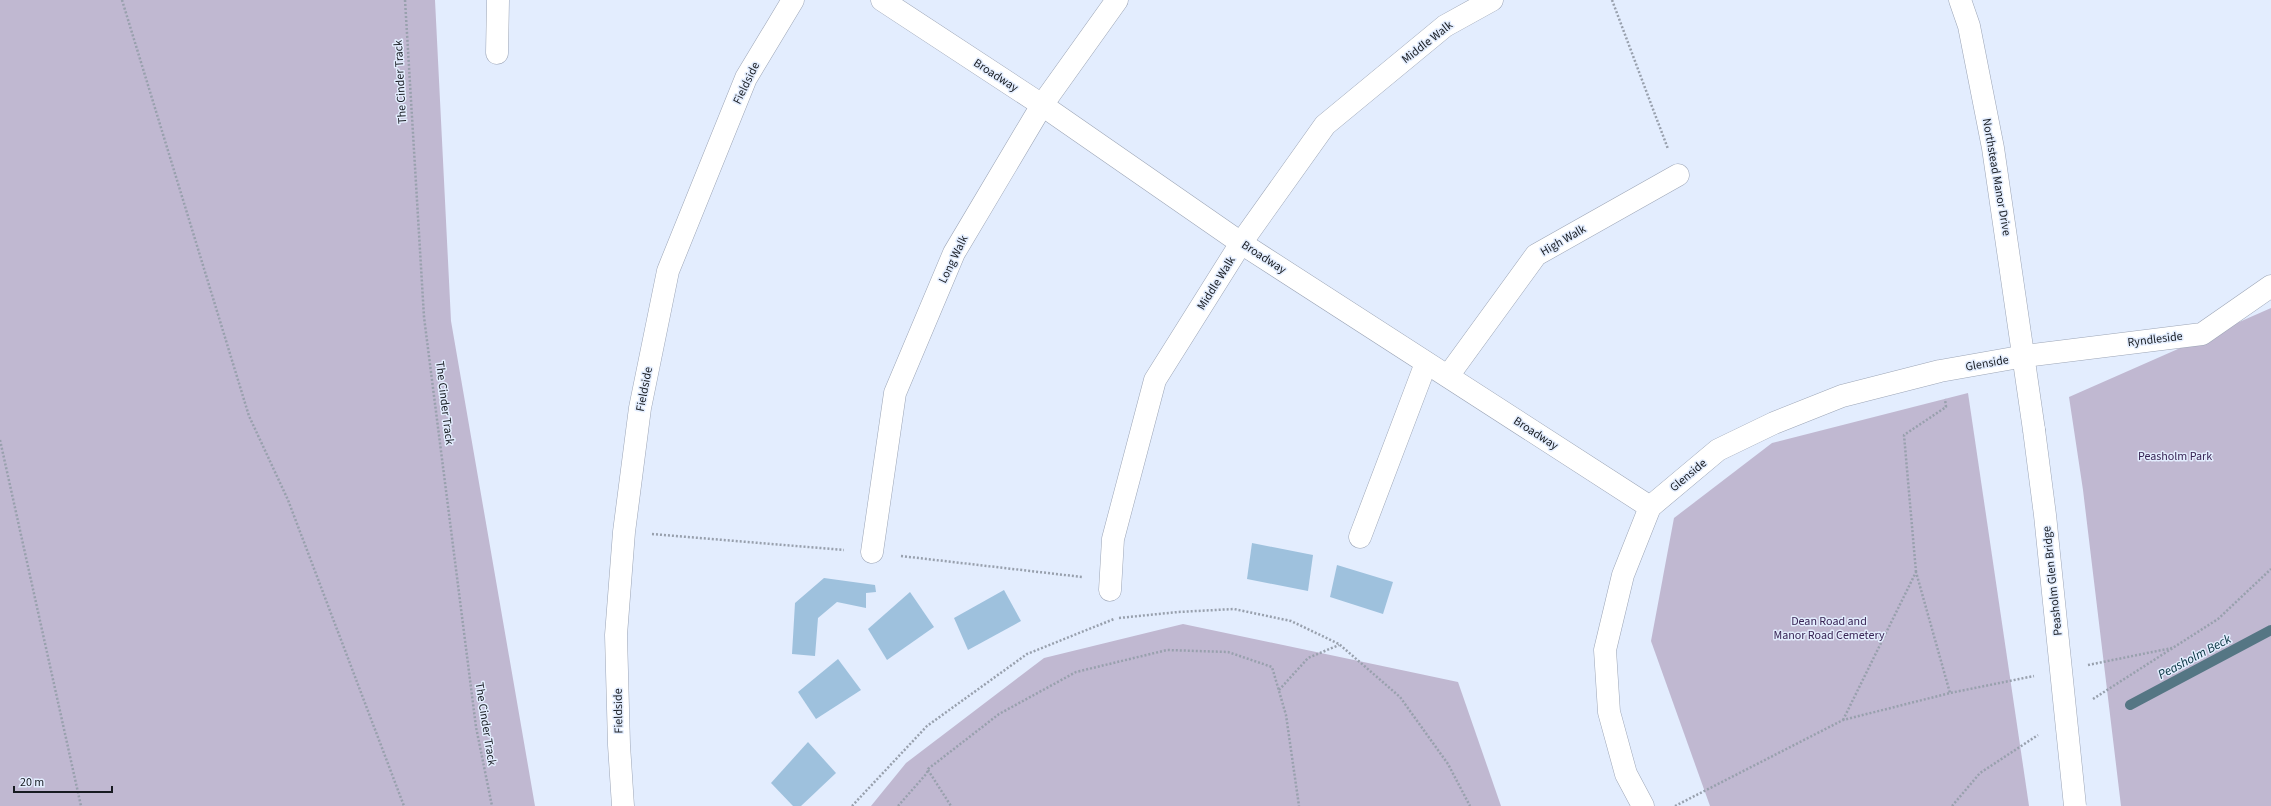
<svg xmlns="http://www.w3.org/2000/svg" width="2271" height="806" viewBox="0 0 2271 806" font-family="'Source Sans 3',sans-serif">
	<style>
		.green { fill: #c0b8d1 }
		.lines { fill: none; stroke-linecap: round; stroke-linejoin: round }
		.stream { stroke: #557684; stroke-width: 10 }
		.building { fill: #9ec1dd }
		.minor-casing { stroke: #9ca5b6; stroke-width: 23 }
		.path { stroke: #98a0ad; stroke-width: 2.5; stroke-dasharray: 2 2; stroke-linecap: butt }
		.minor { stroke: #fff; stroke-width: 22 }
		.minor-bridge-casing { stroke: #9ca5b6; stroke-width: 23; stroke-linecap: butt }
		.minor-bridge { stroke: #fff; stroke-width: 22 }
		.labels { text-anchor: middle; stroke-width: 3; stroke-linejoin: round; paint-order: stroke }
		.street-label { font-size: 12px; fill: #171b21; stroke: #e3edfe }
		.park-label { font-size: 12px; fill: #382454; stroke: #e3edfe }
		.water-label { font-size: 13px; font-style: italic; fill: #022f3c; stroke: #e3edfe }
	</style>
	<rect width="100%" height="100%" fill="#e3edfe"/>
	<g class="green">
		<path d="M0,0H435L451,321L535,806H0Z"/>
		<path d="M2271,308V806H2121L2083,490L2069,397Z"/>
		<path d="M1968,393L2029,806H1710L1651,641L1674,518L1772,443Z"/>
		<path d="M1183,624L1458,682L1501,806H871L906,763L1044,658Z"/>
	</g>
	<g class="lines">
		<path class="stream" d="M2130,705L2271,630"/>
	</g>
	<g class="building">
		<path d="M1252,543L1313,555L1308,591L1247,579Z"/>
		<path d="M1337,565L1393,582L1383,614L1330,597Z"/>
		<path d="M824,578L875,585L876,592L866,593V608L837,602L818,618L815,656L792,654L795,603Z"/>
		<path d="M1004,590L1021,621L968,650L954,618Z"/>
		<path d="M910,592L934,627L887,660L868,629Z"/>
		<path d="M838,659L861,690L816,719L798,692Z"/>
		<path d="M808,742L836,773L801,806H793L771,783Z"/>
	</g>
	<g class="lines">
		<defs>
			<g id="minor">
				<path d="M882,0L1042,105L1241,243L1650,507"/>
				<path d="M1960,0L1969,26L1993,148L2034,430"/>
				<path d="M497,53L498,0"/>
				<path d="M1448,376L1536,255L1678,175"/>
				<path d="M1360,537L1426,363"/>
				<path d="M872,552L895,393L954,253L1042,105L1117,0"/>
				<path d="M1110,590L1113,539L1155,380L1241,243L1325,125L1445,26L1492,0"/>
				<path d="M623,806L619,745L616,635L624,532L640,408L668,271L746,78L793,0"/>
				<path d="M1643,806L1626,774L1609,712L1605,650L1623,575L1650,507L1718,450L1774,423L1842,396L1940,371L2025,356L2202,334L2271,286"/>
			</g>
		</defs>
		<use href="#minor" class="minor-casing"/>
		<g class="path">
			<path d="M122,0L249,416L288,500L404,806"/>
			<path d="M405,0L424,317L476,727L492,806"/>
			<path d="M1612,0L1668,149"/>
			<path d="M0,440L81,806"/>
			<path d="M652,534L844,550"/>
			<path d="M901,556L1082,577"/>
			<path d="M1916,572L1904,435L1946,407L1945,399"/>
			<path d="M1119,618L1178,612L1234,609L1291,621L1339,644L1400,697L1448,764L1470,806"/>
			<path d="M2088,665L2172,648"/>
			<path d="M1279,690L1308,658L1339,645"/>
			<path d="M2093,699L2218,619L2271,569"/>
			<path d="M1843,720L1916,572L1950,693"/>
			<path d="M928,770L951,806"/>
			<path d="M852,806L927,726L1027,654L1114,619"/>
			<path d="M898,806L927,773L928,769L999,714L1076,672L1167,650L1228,652L1272,667L1286,715L1299,806"/>
			<path d="M1675,806L1843,720L1950,693L2034,676"/>
			<path d="M1952,806L1980,773L2038,735"/>
		</g>
		<use href="#minor" class="minor"/>
		<defs>
			<path id="minor-bridge" d="M2034,430L2045,515L2075,806"/>
		</defs>
		<use href="#minor-bridge" class="minor-bridge-casing"/>
		<use href="#minor-bridge" class="minor-bridge"/>
	</g>
	<g class="labels">
		<g class="street-label">
			<text transform="translate(1427 42) rotate(-38)" y="4">Middle Walk</text>
			<text transform="translate(996 75) rotate(33)" y="4">Broadway</text>
			<text transform="translate(400 82) rotate(-93)" y="4">The Cinder Track</text>
			<text transform="translate(746 83) rotate(-64)" y="4">Fieldside</text>
			<text transform="translate(1997 177) rotate(80)" y="4">Northstead Manor Drive</text>
			<text transform="translate(1563 240) rotate(-30)" y="4">High Walk</text>
			<text transform="translate(1264 257) rotate(33)" y="4">Broadway</text>
			<text transform="translate(953 259) rotate(-64)" y="4">Long Walk</text>
			<text transform="translate(1216 283) rotate(-58)" y="4">Middle Walk</text>
			<text transform="translate(2155 339) rotate(-7)" y="4">Ryndleside</text>
			<text transform="translate(1987 363) rotate(-10)" y="4">Glenside</text>
			<text transform="translate(644 389) rotate(-79)" y="4">Fieldside</text>
			<text transform="translate(445 403) rotate(83)" y="4">The Cinder Track</text>
			<text transform="translate(1536 433) rotate(33)" y="4">Broadway</text>
			<text transform="translate(1688 475) rotate(-40)" y="4">Glenside</text>
			<text transform="translate(2052 581) rotate(-96)" y="4">Peasholm Glen Bridge</text>
			<text transform="translate(618 711) rotate(-91)" y="4">Fieldside</text>
			<text transform="translate(486 724) rotate(81)" y="4">The Cinder Track</text>
		</g>
		<g class="park-label">
			<text x="2175" y="460">Peasholm Park</text>
			<text x="1829" y="625">Dean Road and<tspan x="1829" dy="14">Manor Road Cemetery</tspan></text>
		</g>
		<g class="water-label">
			<text transform="translate(2194 656) rotate(-28)" y="5">Peasholm Beck</text>
		</g>
	</g>
	<path d="M14 786v6h98v-6" fill="none" stroke="#171b21" stroke-width="2"/>
	<text x="20" y="786" font-size="12" fill="#171b21" stroke="#e3edfe" stroke-width="3" paint-order="stroke">20 m</text>
</svg>
